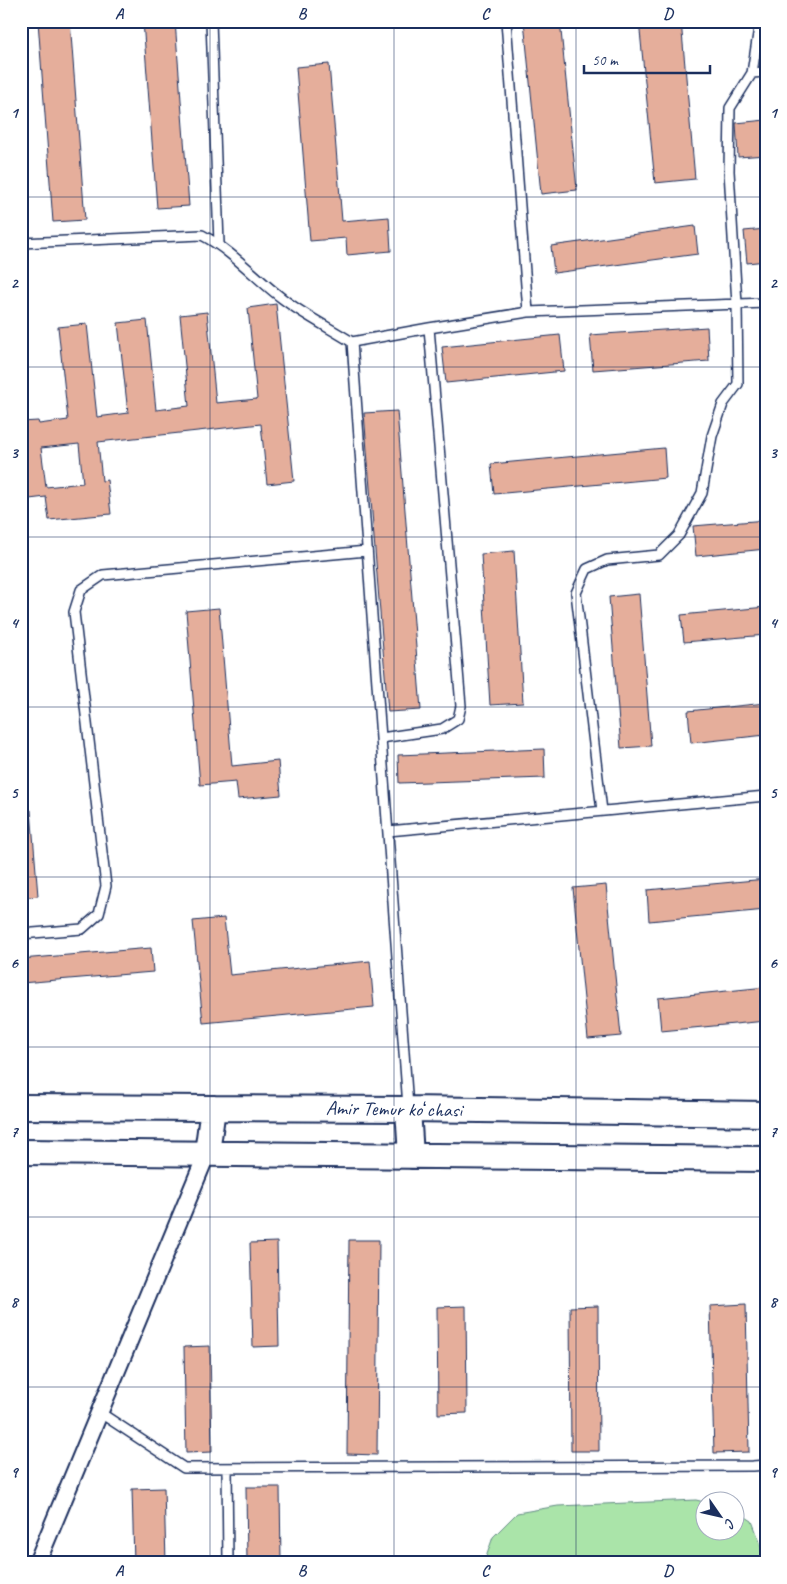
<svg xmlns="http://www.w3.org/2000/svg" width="787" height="1584" viewBox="0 0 787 1584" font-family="Caveat,sans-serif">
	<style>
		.green { fill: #aae4a9; stroke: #628a84 }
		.building { fill: #e5ae9b; stroke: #1b2f5e; fill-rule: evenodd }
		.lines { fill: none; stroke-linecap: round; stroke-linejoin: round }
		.lane-casing { stroke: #1b2f5e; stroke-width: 12 }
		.street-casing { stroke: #1b2f5e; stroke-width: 20 }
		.secondary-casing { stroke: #1b2f5e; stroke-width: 28 }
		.lane { stroke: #fff; stroke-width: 9 }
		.street { stroke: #fff; stroke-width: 16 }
		.secondary { stroke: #fff; stroke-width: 24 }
		.grid { fill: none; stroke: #1b2f5e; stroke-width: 1; stroke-opacity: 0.55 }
		.labels { text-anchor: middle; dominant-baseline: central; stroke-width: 5; stroke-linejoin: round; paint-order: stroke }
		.street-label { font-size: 20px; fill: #1b2f5e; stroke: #fff }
		.neatline { fill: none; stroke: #1b2f5e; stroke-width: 2 }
		.grid-label { font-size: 16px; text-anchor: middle; font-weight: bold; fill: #1b2f5e }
	</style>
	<rect width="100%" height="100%" fill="#fff"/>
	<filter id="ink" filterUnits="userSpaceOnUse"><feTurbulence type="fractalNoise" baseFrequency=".02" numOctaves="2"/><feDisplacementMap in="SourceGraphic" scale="10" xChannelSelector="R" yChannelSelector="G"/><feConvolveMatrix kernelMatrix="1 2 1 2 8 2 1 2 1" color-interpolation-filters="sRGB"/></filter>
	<g filter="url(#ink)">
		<path class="green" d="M696,1500L704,1502V1532H734L735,1510L752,1521L760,1542L763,1563H484L493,1537L517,1513L558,1506Z"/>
		<path class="building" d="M38,21H70L85,220L53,222Z
			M143,21H175L189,206L157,208Z
			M524,21H560L577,190L541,194Z
			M639,21H681L695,179L655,183Z
			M329,64L342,221L389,217L391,251L347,255L346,238L310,241L296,67Z
			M766,120V155L738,157L736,123Z
			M695,226L698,254L554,273L551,246Z
			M766,229V261L747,263L744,231Z
			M276,304L294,481L267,484L261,424L98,442L102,481L107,480L111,514L49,520L46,497L21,500V422L38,421L39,424L68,420L58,327L87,324L97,417L128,413L118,323L147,320L156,410L189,406L180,315L207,312L216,403L257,399L248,308ZM79,444L83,483L46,487L41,448Z
			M707,327L709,361L593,370L590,335Z
			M560,335L564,371L446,383L442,347Z
			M397,411L421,710L388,712L364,413Z
			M664,448L666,478L494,494L491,464Z
			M766,520V549L696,556L693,526Z
			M514,551L523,703L490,705L481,554Z
			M639,594L651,746L621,748L609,597Z
			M766,607V635L684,642L681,615Z
			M219,608L232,766L278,761L281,795L238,799L236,782L200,785L186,611Z
			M766,703V735L691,743L688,711Z
			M544,749L545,778L399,783L398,755Z
			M31,810L38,896L21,898V811Z
			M766,879V910L649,921L647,890Z
			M606,885L621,1036L588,1039L573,888Z
			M224,918L230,975L370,961L374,1007L203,1023L193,921Z
			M151,948L153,972L21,983V959Z
			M766,987V1021L661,1031L658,998Z
			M349,1240H379L377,1455L347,1454Z
			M277,1242L279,1346L253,1347L250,1243Z
			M746,1304L749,1452L714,1453L710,1306Z
			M466,1306L467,1413L438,1414L437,1307Z
			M598,1306L599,1451H571L570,1307Z
			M210,1346L212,1452L186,1453L184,1347Z
			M246,1487H280L281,1563H247Z
			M164,1488L166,1563H134L132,1489Z"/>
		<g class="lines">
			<defs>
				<path id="lane" d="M211,21L219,244
					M752,73L766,72
					M21,243L202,235C234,252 255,278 283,299C304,315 330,328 352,342L429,328L528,312L506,21
					M528,312L766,303
					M352,342L408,1107
					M381,738L442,729L458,719L461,706L429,328
					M602,811L576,593L587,569L607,560L659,555L679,535L702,493L712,436L723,404L738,384L737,304L729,171L730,108L752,73L760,21
					M388,831L766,796
					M21,934L82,929L99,914L106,886L74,612L81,590L103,575L367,551
					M99,1412L184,1468L753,1466L766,1465
					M227,1468L228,1563"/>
				<path id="street" d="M37,1563L207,1153"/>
				<path id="secondary" d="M21,1107L408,1109L766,1114
					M408,1109L411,1156
					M21,1152L766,1159
					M207,1153L213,1108"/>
			</defs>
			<use href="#lane" class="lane-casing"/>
			<use href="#street" class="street-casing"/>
			<use href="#secondary" class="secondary-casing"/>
			<use href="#lane" class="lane"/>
			<use href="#street" class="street"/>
			<use href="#secondary" class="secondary"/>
		</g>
	</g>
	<path class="grid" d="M210,21V1563M394,21V1563M576,21V1563M21,197H766M21,367H766M21,537H766M21,707H766M21,877H766M21,1047H766M21,1217H766M21,1387H766"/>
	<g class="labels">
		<g class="street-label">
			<text transform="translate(394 1109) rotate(1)">Amir Temur koʻchasi</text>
		</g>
	</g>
	<rect width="787" height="1584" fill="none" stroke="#fff" stroke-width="55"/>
	<g transform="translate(720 1516) rotate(124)"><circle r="24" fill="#ffffff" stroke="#a4acbf"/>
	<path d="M0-4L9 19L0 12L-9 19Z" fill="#1b2f5e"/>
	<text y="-8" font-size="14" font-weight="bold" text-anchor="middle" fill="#1b2f5e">С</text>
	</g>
	<path d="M584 65v8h126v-8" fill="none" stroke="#1b2f5e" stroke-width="2.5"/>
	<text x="592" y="65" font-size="15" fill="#1b2f5e" stroke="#ffffff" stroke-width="4" paint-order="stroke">50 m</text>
	<rect x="28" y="28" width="732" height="1528" class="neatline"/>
	<g class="grid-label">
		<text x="119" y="19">A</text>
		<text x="302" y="19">B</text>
		<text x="485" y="19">C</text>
		<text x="668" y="19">D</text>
		<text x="14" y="118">1</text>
		<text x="773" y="118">1</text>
		<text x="14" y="288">2</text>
		<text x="773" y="288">2</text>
		<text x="14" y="458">3</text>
		<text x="773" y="458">3</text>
		<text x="14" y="628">4</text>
		<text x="773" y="628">4</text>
		<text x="14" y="798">5</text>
		<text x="773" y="798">5</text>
		<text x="14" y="968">6</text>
		<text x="773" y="968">6</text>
		<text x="14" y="1137">7</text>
		<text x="773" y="1137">7</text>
		<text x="14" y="1307">8</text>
		<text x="773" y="1307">8</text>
		<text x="14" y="1477">9</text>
		<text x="773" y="1477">9</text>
		<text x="119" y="1576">A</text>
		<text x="302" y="1576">B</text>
		<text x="485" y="1576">C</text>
		<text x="668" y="1576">D</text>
	</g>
</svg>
